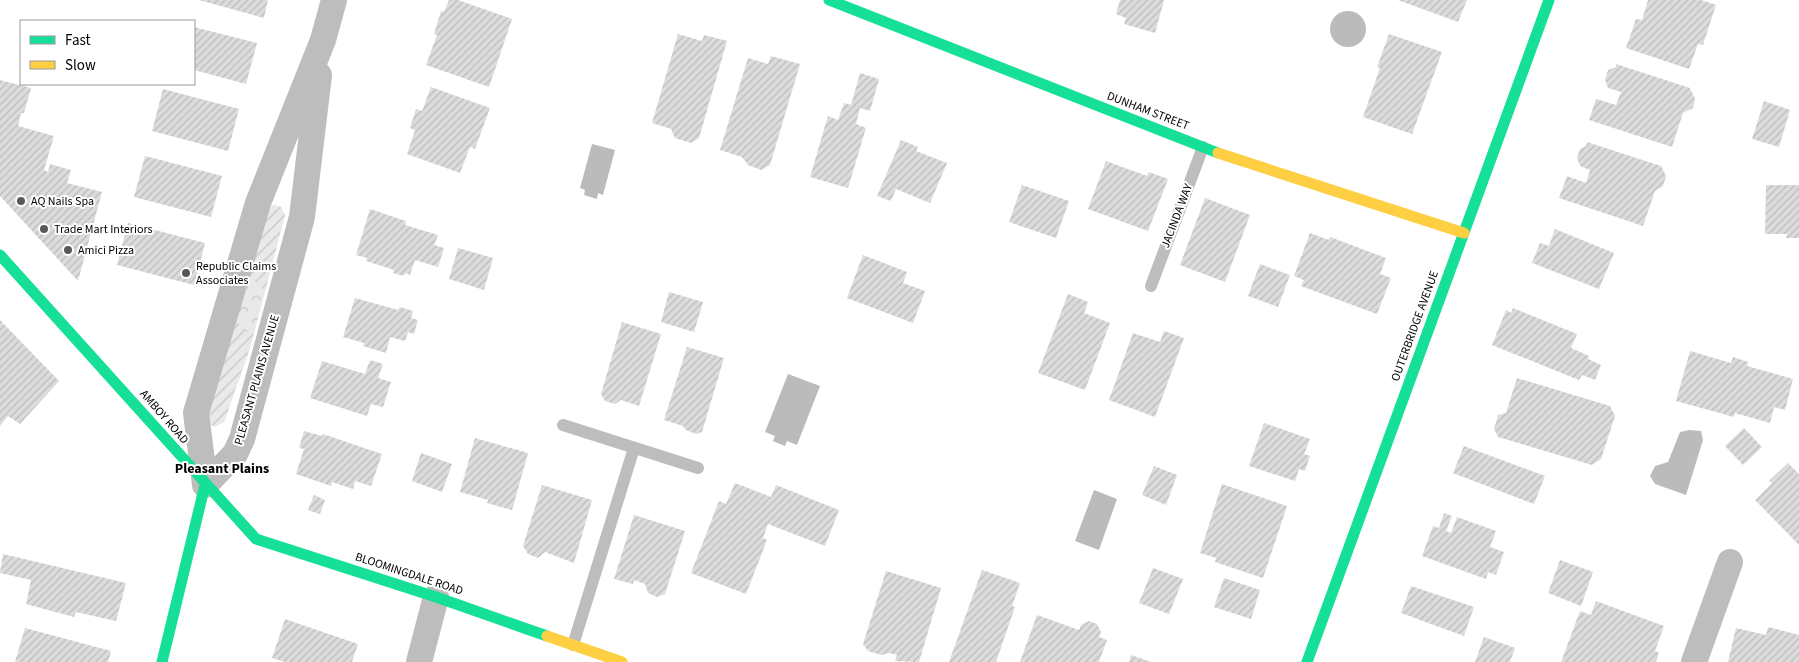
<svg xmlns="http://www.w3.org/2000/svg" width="1799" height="662" viewBox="0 0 1799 662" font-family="'Source Sans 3',sans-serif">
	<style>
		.park { fill: url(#park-crowns) }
		.garden { fill: url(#garden-furrows) }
		.water { fill: #bbb }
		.building { fill: url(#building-hatch) }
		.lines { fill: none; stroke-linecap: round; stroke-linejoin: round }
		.lane { stroke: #bdbdbd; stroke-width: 12 }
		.street { stroke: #bdbdbd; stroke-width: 26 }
		.fast { stroke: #16e098; stroke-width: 11 }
		.slow { stroke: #ffcf43; stroke-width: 11 }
		.poi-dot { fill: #595959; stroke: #fff; stroke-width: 2 }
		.labels { text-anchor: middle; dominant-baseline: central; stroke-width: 4; stroke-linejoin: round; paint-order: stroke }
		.street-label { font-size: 12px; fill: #000; stroke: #fff }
		.poi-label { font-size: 12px; fill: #000; stroke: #fff; text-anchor: start }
		.neighbourhood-label { font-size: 14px; font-weight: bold; fill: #000; stroke: #fff }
	</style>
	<defs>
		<pattern id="park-crowns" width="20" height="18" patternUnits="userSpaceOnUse" patternTransform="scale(1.25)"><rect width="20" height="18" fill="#e9e9e9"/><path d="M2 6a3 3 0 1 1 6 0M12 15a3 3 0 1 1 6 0" fill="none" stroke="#c6c6c6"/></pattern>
		<pattern id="garden-furrows" width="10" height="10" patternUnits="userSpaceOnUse" patternTransform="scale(1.25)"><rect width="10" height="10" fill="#e9e9e9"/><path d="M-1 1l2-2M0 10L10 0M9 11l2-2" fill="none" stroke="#c6c6c6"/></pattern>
		<pattern id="building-hatch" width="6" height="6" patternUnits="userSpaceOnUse" patternTransform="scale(1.25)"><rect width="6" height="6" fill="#dcdcdc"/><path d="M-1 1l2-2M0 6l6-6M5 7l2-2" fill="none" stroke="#bbb"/></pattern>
	</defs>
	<rect width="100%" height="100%" fill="#fff"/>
	<path class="park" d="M274,205L281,207L285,215L250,349L224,422L214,427L209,414L263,215Z"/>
	<path class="garden" d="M274,205L281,207L285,215L265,291H262V285L257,282H252L248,287L244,286L271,206Z
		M234,322L239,323L243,332H248L253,327H256L224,422L214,427L210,424L209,414Z"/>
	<path class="water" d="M1330 29a18 18 0 1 1 36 0a18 18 0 1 1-36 0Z
		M592,144L615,150L603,195L598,193L597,199L584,195L585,190L580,188Z
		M788,374L820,386L797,445L787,441L785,446L773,441L775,436L765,432Z
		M1689,430L1701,431L1703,440L1686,495L1655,484L1650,476L1655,466L1668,462L1680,432Z
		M1094,490L1117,499L1099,550L1075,541Z"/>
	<path class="building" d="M199,0H268L264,18Z
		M449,0H458L512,19L489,87L426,65L437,35L434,34L441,11L444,12Z
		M1120,0H1164L1155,33L1124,24L1126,18L1116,14Z
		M1398,0H1467L1458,22Z
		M1648,0H1701L1716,5L1703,45L1698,44L1689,69L1626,48L1636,19L1642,20Z
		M194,27L257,43L246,84L194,70Z
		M678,34L702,41L704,35L727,41L699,138L691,143L675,138L671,129L652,123Z
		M1389,34L1442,52L1412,134L1363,117L1380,68L1377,67Z
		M771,56L800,64L770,165L761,170L748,165L742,157L720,150L748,58L768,64Z
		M1616,64L1690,88L1695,99L1693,108L1683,113L1672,147L1589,120L1596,99L1616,105L1621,92L1608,88L1605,80L1608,70L1616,67Z
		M860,73L879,79L870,111L860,108L856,124L866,128L848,188L810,177L828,116L838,120L844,103L851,105Z
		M0,80L31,88L24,113H21L18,126L54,136L44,170L48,172L50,164L71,170L67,183L102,192L78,281L0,196Z
		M431,87L490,108L475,149L470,147L460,173L407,154L415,130L410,128L416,109L422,111Z
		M163,89L239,109L228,151L152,131Z
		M1764,101L1790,110L1779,147L1752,139Z
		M901,140L918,147L916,151L947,163L930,203L896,189L891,201L877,196Z
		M1587,142L1661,166L1666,176L1663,186L1655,191L1643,226L1559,198L1567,176L1586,183L1590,170L1580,166L1577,158L1580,149L1586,146Z
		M145,156L222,176L211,217L134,197Z
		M1106,161L1147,176L1149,172L1168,179L1148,231L1088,209Z
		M1022,185L1069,201L1056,238L1009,222Z
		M1766,185H1799V238H1786L1787,234H1765Z
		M1205,198L1250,215L1225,282L1180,265Z
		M370,209L406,221L405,225L438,235L434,245L444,248L438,267L415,260L410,275L405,273L404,276L393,273L394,270L366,261L367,258L356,255Z
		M128,223L205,243L194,285L117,265Z
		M1555,229L1614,253L1599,289L1532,263L1540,243L1549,246Z
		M1310,233L1329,240L1330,237L1386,258L1380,274L1391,278L1377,314L1301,286L1304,280L1294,276Z
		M458,248L493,258L484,290L449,279Z
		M863,255L907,272L903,283L925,291L913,323L847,298Z
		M1260,264L1290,275L1278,307L1248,296Z
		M669,292L703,302L694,332L661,322Z
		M1068,294L1088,302L1084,313L1110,323L1085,390L1038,373Z
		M355,298L398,310L400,307L413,311L411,318L418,320L414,334L408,332L405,341L390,337L386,353L363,346L364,343L343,337Z
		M1513,308L1577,334L1571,348L1589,356L1588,359L1601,365L1595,380L1582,375L1579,380L1492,345L1506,310L1511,313Z
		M0,320L59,381L20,424L8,416L0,426Z
		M622,322L661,334L639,406L621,400L615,404L605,401L601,394Z
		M1164,331L1184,338L1155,417L1109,400L1133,333L1160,342Z
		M687,347L724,358L702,432L696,434L686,430L683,426L664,420Z
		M1690,351L1731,363L1733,357L1748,362L1747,366L1793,379L1785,410L1774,407L1770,423L1735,413L1734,417L1676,401Z
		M370,360L383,364L378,378L391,382L383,407L371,404L367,416L310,398L322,361L365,374Z
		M1517,378L1610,406L1615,416L1601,459L1592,465L1498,437L1494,429L1498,415L1506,413Z
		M1264,423L1310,439L1304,454L1310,456L1305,471L1299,469L1295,481L1249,466Z
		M1744,428L1762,447L1743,465L1725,446Z
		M304,431L322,436L323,434L382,454L371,486L355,481L353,489L332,482L331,486L296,474L304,449L299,448Z
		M475,438L528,453L512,510L487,503L488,500L460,492Z
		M1464,446L1545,476L1534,504L1453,473Z
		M421,453L452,464L442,492L412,481Z
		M1788,463L1799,474V545L1755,500L1772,483L1769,481Z
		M1154,466L1177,475L1166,505L1142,495Z
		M735,483L771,497L776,485L839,510L825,546L768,524L763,538L767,540L746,594L691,573L719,501L726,504Z
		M1222,484L1287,506L1263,578L1215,562L1216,558L1200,553Z
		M542,485L592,500L574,563L545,552L538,558L528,554L523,546Z
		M314,495L325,500L320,514L308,510Z
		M1444,513L1452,516L1446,531L1451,533L1457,517L1496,531L1490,547L1504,552L1496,575L1488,572L1486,579L1422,556L1433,526L1439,528Z
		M634,515L685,531L665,594L657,597L648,593L645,584L634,580L633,584L614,579Z
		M3,554L126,583L116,621L76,612L74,617L26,604L31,580L0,573Z
		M1560,560L1593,572L1581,606L1548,593Z
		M1153,568L1183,579L1169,614L1139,603Z
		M982,570L1020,583L1012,606L1015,607L996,662H949Z
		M886,571L941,588L919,662L895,661L897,655L889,653L881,655L868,651L863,644Z
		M1224,578L1260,590L1251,619L1214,607Z
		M1411,586L1474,607L1464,636L1401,613Z
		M1596,601L1664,626L1655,651L1659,653L1656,662H1561L1580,611L1591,615Z
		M1037,615L1079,630L1081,625L1089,621L1097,624L1101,632L1099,637L1107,640L1099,662H1020Z
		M285,619L358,644L352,662H285L272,658Z
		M1768,627L1799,635V662H1728L1736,628L1766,635Z
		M25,628L111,651L108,662H15Z
		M1484,637L1515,648L1510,662H1475Z
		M1131,655L1151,662H1129Z"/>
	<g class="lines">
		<path class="lane" d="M1151,286L1203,147
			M563,425L698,468
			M573,645L634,448"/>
		<path class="street" d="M205,485L196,413L258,203L323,40L334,0
			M205,485L235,454L242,439L302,217L319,75
			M419,662L436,597
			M1694,662L1730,562"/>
		<path class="fast" d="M829,0L1218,153
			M0,255L256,539L436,597L547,636
			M162,662L205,485
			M1307,662L1549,0"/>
		<path class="slow" d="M1218,153L1464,233
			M547,636L622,662"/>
	</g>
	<g class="poi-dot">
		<circle cx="21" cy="201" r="5"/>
		<circle cx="44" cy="229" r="5"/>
		<circle cx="68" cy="250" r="5"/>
		<circle cx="186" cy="273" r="5"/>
	</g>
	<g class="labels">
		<g class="street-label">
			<text transform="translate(1148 111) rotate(21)">DUNHAM STREET</text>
			<text transform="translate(1177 216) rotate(-69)">JACINDA WAY</text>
			<text transform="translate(1415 326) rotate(-70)">OUTERBRIDGE AVENUE</text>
			<text transform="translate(257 380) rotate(-74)">PLEASANT PLAINS AVENUE</text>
			<text transform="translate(164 417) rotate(49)">AMBOY ROAD</text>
			<text transform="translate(409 574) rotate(18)">BLOOMINGDALE ROAD</text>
		</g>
		<g class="poi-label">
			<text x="31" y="201">AQ Nails Spa</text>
			<text x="54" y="229">Trade Mart Interiors</text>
			<text x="78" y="250">Amici Pizza</text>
			<text x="196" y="266">Republic Claims<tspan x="196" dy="14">Associates</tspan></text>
		</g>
		<g class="neighbourhood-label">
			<text x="222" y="469">Pleasant Plains</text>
		</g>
	</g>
	<rect x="20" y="20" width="175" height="65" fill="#ffffff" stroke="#999999"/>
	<rect x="30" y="36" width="25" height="8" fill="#16e098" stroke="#999999"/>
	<text x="65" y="45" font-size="15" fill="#000000">Fast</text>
	<rect x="30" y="61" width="25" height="8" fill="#ffcf43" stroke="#999999"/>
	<text x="65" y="70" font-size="15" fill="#000000">Slow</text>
</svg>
